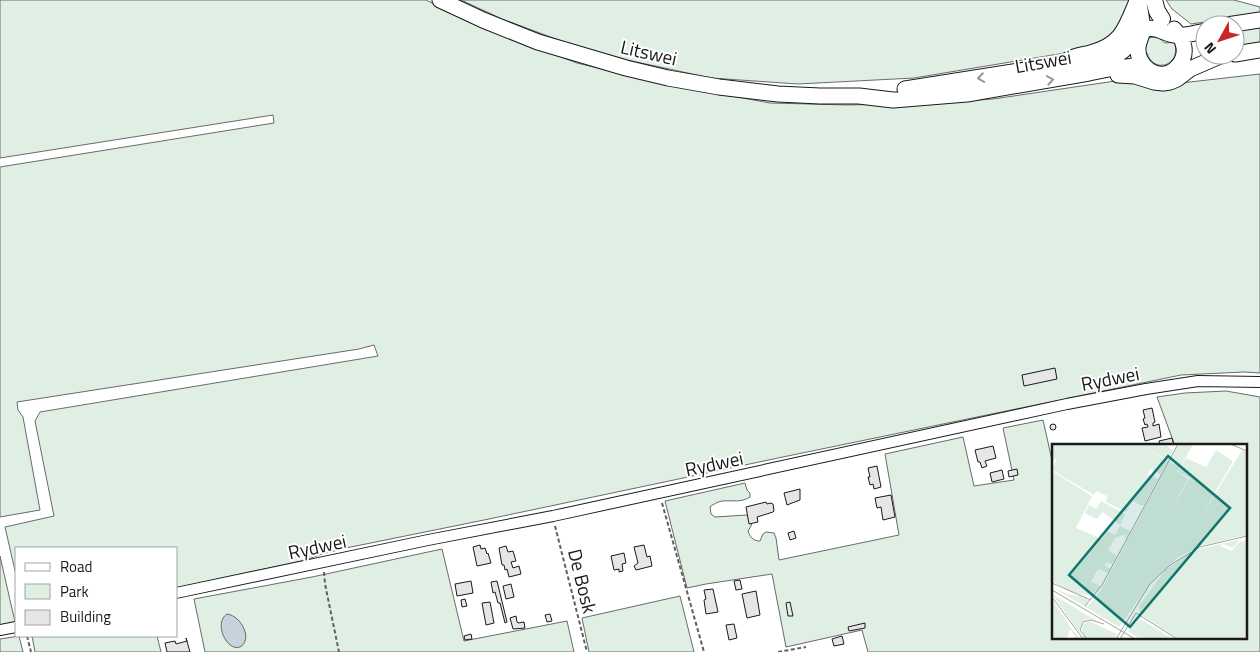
<svg xmlns="http://www.w3.org/2000/svg" width="1260" height="652" viewBox="0 0 1260 652" font-family="'Titillium Web',sans-serif">
	<style>
		.green { fill: #e0efe3; stroke: #6a6a6a }
		.water { fill: #c6d2dc; stroke: #6a6a6a }
		.building { fill: #e6e6e6; stroke: #1a1a1a }
		.lines { fill: none; stroke-linecap: round; stroke-linejoin: round }
		.minor-casing { stroke: #1a1a1a; stroke-width: 12 }
		.primary-casing { stroke: #1a1a1a; stroke-width: 17 }
		.trunk-casing { stroke: #1a1a1a; stroke-width: 18 }
		.path { stroke: #5f5f5f; stroke-width: 2; stroke-dasharray: 4 2.5; stroke-linecap: butt }
		.minor { stroke: #fff; stroke-width: 10 }
		.primary { stroke: #fff; stroke-width: 15 }
		.trunk { stroke: #fff; stroke-width: 16 }
		.oneway { stroke: #989898 }
		.labels { text-anchor: middle; dominant-baseline: central; stroke-width: 4; stroke-linejoin: round; paint-order: stroke }
		.street-label { font-size: 19px; fill: #1a1a1a; stroke: #fff }
		.inset-road { fill: none; stroke: #a3a3a3; stroke-width: 1 }
		.view { fill: #0f766e; fill-opacity: 0.15; stroke: #0f766e; stroke-width: 2.5 }
		.inset-edge { fill: none; stroke: #1a1a1a; stroke-width: 2.5 }
	</style>
	<rect width="100%" height="100%" fill="#fff"/>
	<path class="green" d="M0,0H426L482,27L577,63L635,77L678,86L770,103L848,105L935,103L993,99L1129,79L1138,85L1163,87L1181,83L1260,74V373L1244,372L1181,375L778,458L489,519L346,548L322,554L306,560L176,588V548H16V575L5,527L54,516L35,421L40,412L378,356L374,345L359,349L17,402L18,410L23,417L40,510L0,517V167L274,123L273,115L0,158Z
		M461,0H1129V3L1114,38L1083,50L914,78L798,84L711,78L627,60L564,42L502,19Z
		M1166,0H1234L1260,7V14L1191,24L1172,9Z
		M1260,25V43L1235,47V30Z
		M1154,37L1159,38L1165,43L1174,42C1183,65 1153,75 1147,53H1145L1144,48L1148,38Z
		M1226,391L1260,397V652H868L862,630L786,647L772,574L706,584L687,588L665,501L745,483L747,490L750,493V497C741,503 732,500 722,501C718,502 713,504 710,507L711,514L715,517L747,515L752,522L751,526L748,531C750,537 753,541 760,541L763,534L766,532L774,533L776,538L779,560L899,535L885,454L963,437L974,486L1014,480L1003,428L1043,420L1054,469V638H1246V446H1175L1157,397L1185,393Z
		M442,549L464,641L567,621L574,652H205L194,599L312,577Z
		M0,556L15,622L0,625Z
		M680,596L694,652H589L582,618Z
		M19,636L23,652H0V639Z
		M32,636H157L161,652H35Z"/>
	<path class="water" d="M227,614C242,616 253,640 240,647C227,652 213,623 227,614Z"/>
	<path class="building" d="M1055,368L1057,379L1024,386L1022,375Z
		M1152,408L1155,422L1153,423V426L1159,424L1161,437L1145,441L1142,428L1148,427L1147,424L1145,425L1143,419L1145,418L1143,410Z
		M1050 427a3 3 0 1 1 6 0a3 3 0 1 1-6 0Z
		M1172,438L1174,446H1160L1159,441Z
		M993,446L996,458L985,461L987,466L982,468L980,462H978L975,450Z
		M877,466L881,487L874,489L873,484L870,485L868,477H870L868,468Z
		M1017,469L1018,475L1009,477L1008,471Z
		M1002,470L1004,479L992,482L990,473Z
		M800,489V500L787,505L784,493Z
		M891,495L895,517L883,520L881,507L877,508L875,498Z
		M766,502L767,504L771,503L773,504L774,511L773,512L757,517L758,522L749,524L746,507Z
		M794,531L796,538L790,540L788,533Z
		M480,545L481,549L485,548L487,554L488,553L491,563L477,566L473,547Z
		M644,545L647,557L650,556L652,566L636,570L634,566L638,563L634,547Z
		M506,546L508,552L513,551L516,561L511,562L513,568L519,566L521,574L509,577L507,569L505,570L504,565H502L499,548Z
		M624,553L626,563L622,564L623,571L619,572V569L614,570L611,556Z
		M740,580L742,589L736,590L734,581Z
		M471,581L473,593L457,596L455,584Z
		M497,581L507,622L505,623L500,603H498L495,592L493,593L491,582Z
		M511,584L514,597L506,599L503,586Z
		M713,589L718,612L706,614L704,600L706,599L704,590Z
		M756,591L760,615L747,618L742,594Z
		M465,599L467,606L462,607L461,600Z
		M490,602L494,623L486,625L482,603Z
		M790,602L793,616H788L786,603Z
		M550,614L552,621L547,622L545,615Z
		M516,616L517,622L518,623L524,622L525,628L513,629L510,618Z
		M865,623V628L849,631L848,627Z
		M734,624L737,638L729,640L726,625Z
		M471,634L472,639L465,640L464,636Z
		M842,636L844,644L834,646L832,639Z
		M186,638L190,652H167L165,643L175,641L176,644L187,641Z"/>
	<g class="lines">
		<defs>
			<path id="minor" d="M176,593L428,540L553,516L1067,404L1146,389L1198,381L1260,382
				M0,630L16,627"/>
			<path id="primary" d="M440,0L483,20L538,42L626,68L668,78L719,87L778,94L820,96H859L893,100L967,94L1089,73L1109,69L1143,65
				M1227,25L1260,20
				M1142,33C1141,38 1138,43 1138,48C1137,62 1150,76 1165,74C1170,73 1175,70 1178,66C1189,54 1184,39 1174,29
				M1235,54L1260,50
				M1118,75L1135,76L1154,82L1163,83L1170,82L1177,79L1190,69L1220,56
				M905,89L1114,56C1129,51 1132,34 1147,29C1157,26 1164,34 1174,35C1183,37 1195,33 1205,31"/>
			<path id="trunk" d="M1138,0L1143,31
				M1154,0L1157,11L1162,19
				M1063,64C1066,62 1069,59 1073,58C1078,55 1086,55 1092,53C1123,44 1126,28 1138,0"/>
		</defs>
		<use href="#minor" class="minor-casing"/>
		<use href="#primary" class="primary-casing"/>
		<use href="#trunk" class="trunk-casing"/>
		<path class="path" d="M662,503L704,652
			M555,526L587,652
			M324,572L325,584L339,652
			M27,636L31,652
			M778,652L806,647"/>
		<use href="#minor" class="minor"/>
		<use href="#primary" class="primary"/>
		<use href="#trunk" class="trunk"/>
	</g>
	<defs><path id="oneway-chevron" d="M-2-3.5L2.5 0L-2 3.5" fill="none" stroke-width="1.6" stroke-linecap="round" stroke-linejoin="round" transform="scale(1.25)"/></defs>
	<g class="oneway">
		<use href="#oneway-chevron" transform="translate(981 78) rotate(171)"/>
		<use href="#oneway-chevron" transform="translate(1050 80) rotate(-10)"/>
	</g>
	<g class="labels">
		<g class="street-label">
			<text transform="translate(649 52) rotate(13)">Litswei</text>
			<text transform="translate(1043 61) rotate(-10)">Litswei</text>
			<text transform="translate(1110 378) rotate(-11)">Rydwei</text>
			<text transform="translate(714 463) rotate(-12)">Rydwei</text>
			<text transform="translate(317 546) rotate(-12)">Rydwei</text>
			<text transform="translate(583 581) rotate(76)">De Bosk</text>
		</g>
	</g>
	<g transform="translate(1052 444)">
		<rect width="195" height="195" fill="#fff"/>
		<path d="M0,0H113L121,7L116,16L96,6L116,17L108,30L98,25L96,30L106,35L91,62L81,57L74,68L54,58L55,52L44,47L42,51L0,26L5,14L0,17ZM127,0H141L129,22L118,16ZM164,6L181,17L145,80L190,6L195,8V91L152,101L126,113L101,136L67,183L0,143L18,151L32,152L36,156L35,163L49,146L117,18L128,23L125,28L136,35L115,72L138,34L126,28L134,14L154,23ZM0,27L40,52L24,84L50,95L55,87L63,91L68,82L78,87L73,96V90L63,94L56,106L65,112L60,120L55,118L52,121L58,125L56,129L46,125L39,138L49,142L39,152L21,149L0,137ZM49,57L73,70L68,81L51,68L45,75L33,69L37,61L44,65ZM195,94L187,96L181,104L171,100L167,101L180,107L187,98L195,96V195H126L88,170L87,162L114,125L146,105ZM0,150L45,177L36,175L30,178L27,186L31,193L30,181L37,177L65,190L62,195H32ZM0,156L22,188L29,195H22L23,192L18,185L15,195H0ZM88,175L121,195H88L76,187Z" fill="#e0efe3"/>
		<path class="inset-road" d="M178,0L195,7M0,139L39,156M0,146L83,195M0,153L31,195M33,162L50,141L126,0M84,169L125,195M35,195L28,186L31,178L39,176L52,180M64,195L98,140L118,121L148,103L195,92M68,195L84,169"/>
		<path class="view" d="M116,12L178,64L78,183L17,131Z"/>
		<rect width="195" height="195" class="inset-edge"/>
	</g>
	<rect x="15" y="547" width="162" height="90" fill="#ffffff" stroke="#a3a3a3"/>
	<rect x="25" y="563" width="25" height="8" fill="#ffffff" stroke="#a3a3a3"/>
	<text x="60" y="572" font-size="15" fill="#1a1a1a">Road</text>
	<rect x="25" y="584" width="25" height="15" fill="#e0efe3" stroke="#a3a3a3"/>
	<text x="60" y="597" font-size="15" fill="#1a1a1a">Park</text>
	<rect x="25" y="610" width="25" height="15" fill="#e6e6e6" stroke="#a3a3a3"/>
	<text x="60" y="622" font-size="15" fill="#1a1a1a">Building</text>
	<g transform="translate(1220 40) rotate(230)"><circle r="24" fill="#ffffff" stroke="#a3a3a3"/>
	<path d="M0-4L9 19L0 12L-9 19Z" fill="#c62828"/>
	<text y="-8" font-size="14" font-weight="bold" text-anchor="middle" fill="#1a1a1a">N</text>
	</g>
</svg>
